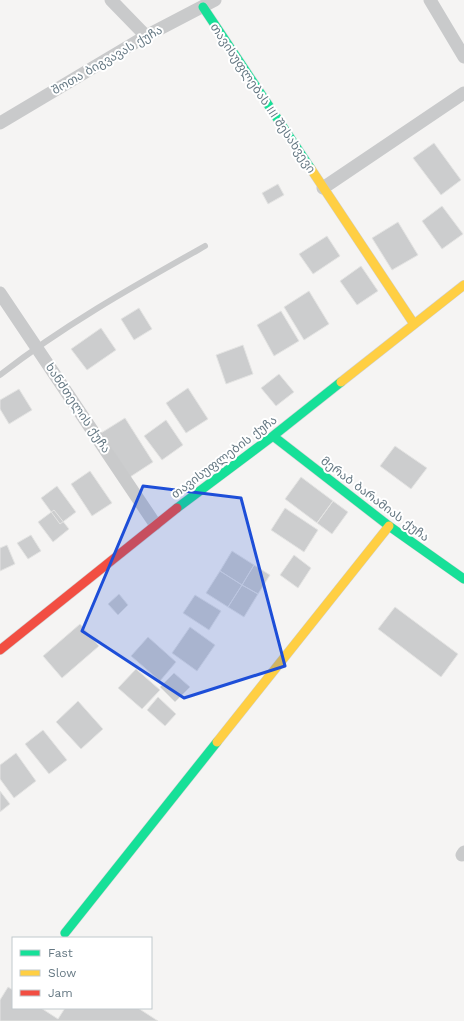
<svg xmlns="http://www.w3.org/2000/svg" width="464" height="1021" viewBox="0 0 464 1021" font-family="'Work Sans','Noto Sans Georgian',sans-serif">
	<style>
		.building { fill: #cccdce; stroke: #e4e4e3 }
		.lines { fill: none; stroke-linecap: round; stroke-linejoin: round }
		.fast-casing { stroke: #d0d1d2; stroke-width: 10 }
		.slow-casing { stroke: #d0d1d2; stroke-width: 10 }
		.jam-casing { stroke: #d0d1d2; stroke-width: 10 }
		.lane { stroke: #c9cacb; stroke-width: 6 }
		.street { stroke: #c9cacb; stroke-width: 13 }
		.fast { stroke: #16e098; stroke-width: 9 }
		.slow { stroke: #ffcf43; stroke-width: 9 }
		.jam { stroke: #f24e42; stroke-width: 9 }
		.marked { fill: #1d4ed8; fill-opacity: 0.2; stroke: #1d4ed8; stroke-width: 3; stroke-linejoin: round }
		.labels { text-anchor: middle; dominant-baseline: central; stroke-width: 4; stroke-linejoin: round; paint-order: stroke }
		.street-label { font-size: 12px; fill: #657883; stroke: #fff }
	</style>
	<rect width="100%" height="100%" fill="#f5f4f3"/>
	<path class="building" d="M434,143L461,180L441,195L413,158Z
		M278,184L284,195L268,204L262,193Z
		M442,206L463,234L442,249L422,221Z
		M398,222L418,255L392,270L372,238Z
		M327,236L340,256L313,274L299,254Z
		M361,266L378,291L357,305L340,281Z
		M309,291L329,324L304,340L284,307Z
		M139,308L152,329L134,340L121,319Z
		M281,311L299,341L274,356L257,325Z
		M101,328L116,350L87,370L71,349Z
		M243,345L253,374L226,384L216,355Z
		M279,374L294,392L276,406L261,388Z
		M188,388L208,419L186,433L166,403Z
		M19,389L32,410L9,424L0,409V400Z
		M125,418L153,462L130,477L101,433Z
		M166,420L183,445L162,460L144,436Z
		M395,446L427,468L411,489L380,466Z
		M90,471L112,503L92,516L71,484Z
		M301,477L333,501L317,523L285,499Z
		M57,486L76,512L60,524L41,498Z
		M333,501L348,512L332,534L317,523Z
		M285,508L318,530L304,552L271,530Z
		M54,510L69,529L53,542L38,522Z
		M31,535L41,551L28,559L17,543Z
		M7,545L15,564L0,571V548Z
		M232,551L254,565L242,585L220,571Z
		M294,555L311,568L298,588L280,575Z
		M254,565L270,575L258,594L242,585Z
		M220,571L242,585L228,607L206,593Z
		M242,585L258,594L244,617L228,607Z
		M119,594L128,605L118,615L108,604Z
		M195,595L221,611L209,630L183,613Z
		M395,607L458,654L441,677L378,629Z
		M80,624L99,646L62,678L43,656Z
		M190,627L215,645L197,671L172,653Z
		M148,637L176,662L160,681L131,656Z
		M136,669L160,690L142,709L118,688Z
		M174,673L190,687L175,702L160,687Z
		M158,697L176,714L165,726L147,710Z
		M78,701L103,729L81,749L56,722Z
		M43,730L67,760L49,774L25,744Z
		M16,753L36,781L14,798L0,779V765Z
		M0,791L10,804L0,812Z
		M8,987L13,990V1008H41L58,1019L65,1008H138L158,1021H0V1000Z"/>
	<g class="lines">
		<defs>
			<path id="fast" d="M203,7L311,169
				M273,436L389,526L464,579
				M177,508L273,436L341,382
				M65,933L217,742"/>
			<path id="slow" d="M311,169L414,324
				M341,382L464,285
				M217,742L389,526"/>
			<path id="jam" d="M0,650L177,508"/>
		</defs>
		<use href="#fast" class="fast-casing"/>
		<use href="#slow" class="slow-casing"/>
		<use href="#jam" class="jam-casing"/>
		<path class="lane" d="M0,375C64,325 134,286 205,246"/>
		<path class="street" d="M111,0L146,36
			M430,0L464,57
			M0,123L146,36L215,0
			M323,188L464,93
			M0,293L155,524
			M462,855L464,852"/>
		<use href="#fast" class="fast"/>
		<use href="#slow" class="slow"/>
		<use href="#jam" class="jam"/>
	</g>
	<path class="marked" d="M143,486L241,498L285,666L184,698L82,631Z"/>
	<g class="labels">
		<g class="street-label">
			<text transform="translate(107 60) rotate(-30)">შოთა ბიგვავას ქუჩა</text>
			<text transform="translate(263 98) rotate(56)">თავისუფლებას III შესახვევი</text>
			<text transform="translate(78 408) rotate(56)">ხანძთელის ქუჩა</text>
			<text transform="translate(224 457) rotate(-37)">თავისუფლების ქუჩა</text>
			<text transform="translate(375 499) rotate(37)">მერაბ ბარამიას ქუჩა</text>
		</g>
	</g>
	<rect x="12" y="937" width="140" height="72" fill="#ffffff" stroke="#c1c9cd"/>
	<rect x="20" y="950" width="20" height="6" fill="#16e098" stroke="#c1c9cd"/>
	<text x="48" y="957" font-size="12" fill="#657883">Fast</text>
	<rect x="20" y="970" width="20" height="6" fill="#ffcf43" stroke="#c1c9cd"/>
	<text x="48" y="977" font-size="12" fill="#657883">Slow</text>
	<rect x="20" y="990" width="20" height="6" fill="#f24e42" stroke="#c1c9cd"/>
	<text x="48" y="997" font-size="12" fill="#657883">Jam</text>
</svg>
